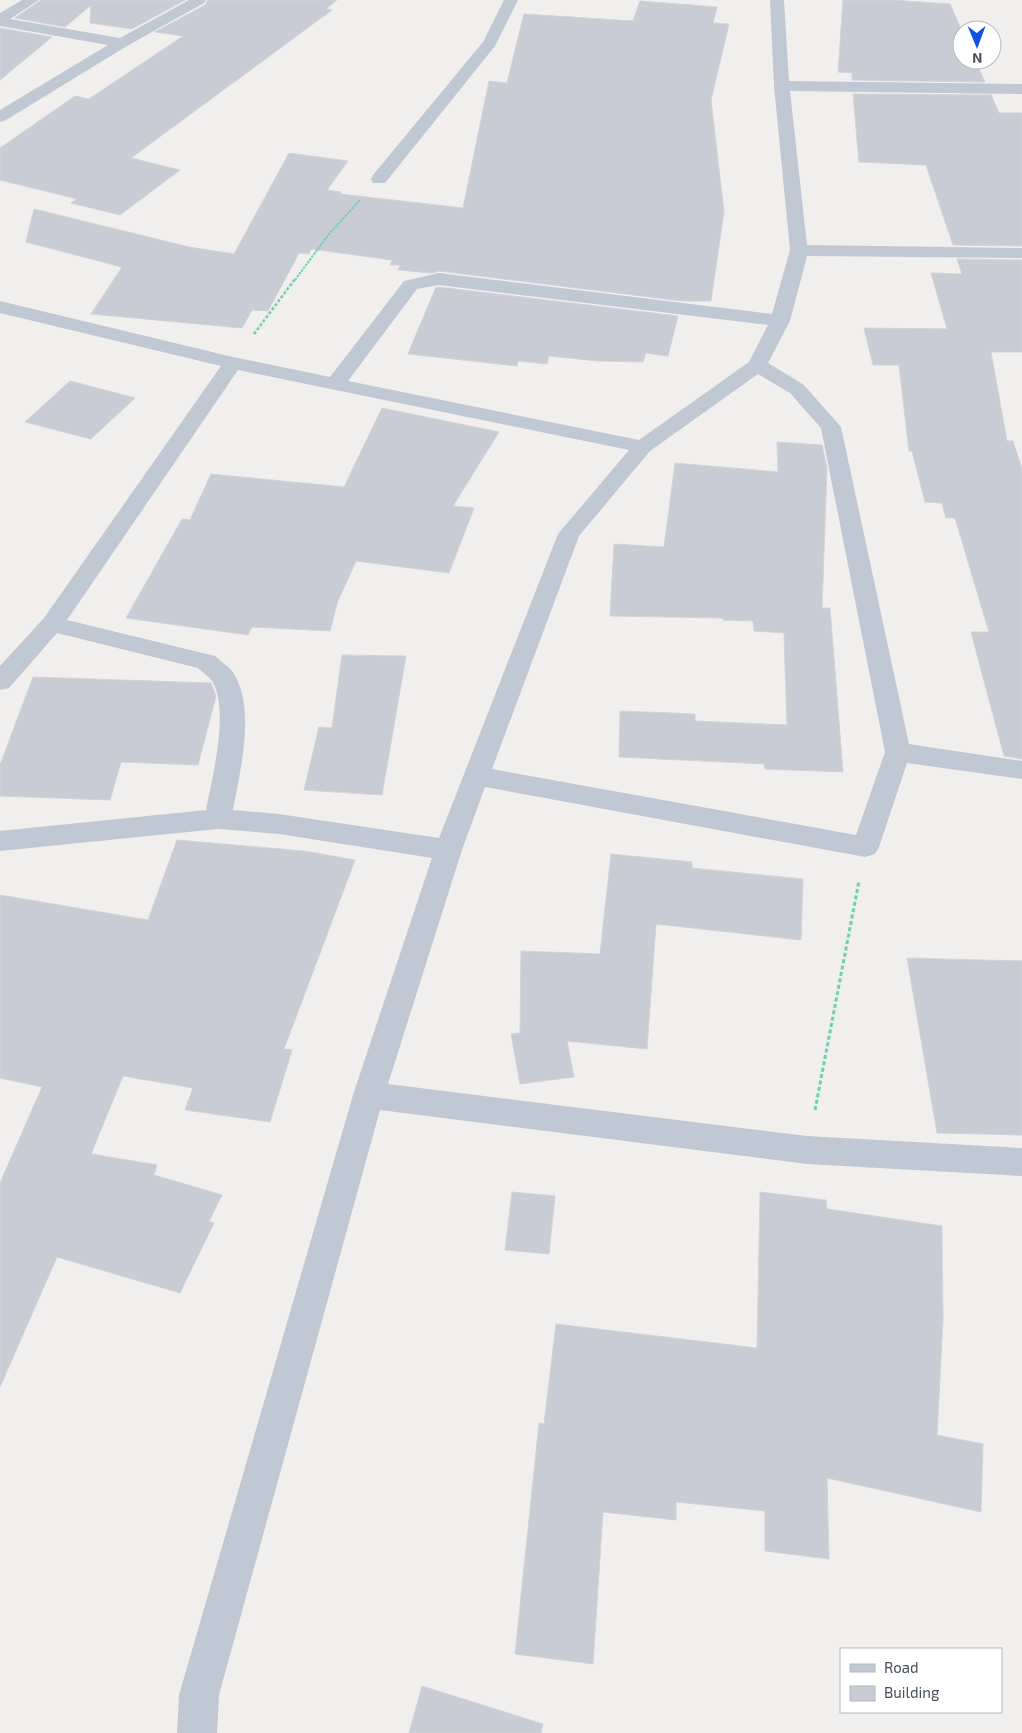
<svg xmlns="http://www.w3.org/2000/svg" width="1022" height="1733" viewBox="0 0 1022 1733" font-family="'Exo 2',sans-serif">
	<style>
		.building { fill: #c9ccd4; stroke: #d1d3da }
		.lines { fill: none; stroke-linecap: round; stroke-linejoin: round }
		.path-far2 { stroke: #70d0ae; stroke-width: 2; stroke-dasharray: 2.5 1; stroke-linecap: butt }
		.path-far1 { stroke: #70d0ae; stroke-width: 2.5; stroke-dasharray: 3 2; stroke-linecap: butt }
		.path { stroke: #70d0ae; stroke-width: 3; stroke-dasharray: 4 2.5; stroke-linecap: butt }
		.street { fill: #c0c8d4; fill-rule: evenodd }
	</style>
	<rect width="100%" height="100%" fill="#f1eeee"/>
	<path class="building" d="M41,0H185L132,29L90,23L91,5L65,27L15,18Z
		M208,0H337L326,9L332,10L131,158L180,170L120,215L71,203L77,199L0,180V148L75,96L89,99L183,36L155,32L205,5Z
		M843,0H892L950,4L962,31V60H975L985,82L852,80V73L838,72Z
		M640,1L717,7L713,23L729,24L711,100L724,212L711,301H681L439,271L432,273L398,270L400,265H390L392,260L311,249L309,254L299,253L268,311L252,310L242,328L91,314L122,267L26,242L34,209L189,247L234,254L289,153L348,161L327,190L341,192L340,194L463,208L489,81L507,83L524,14L633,21Z
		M0,28L52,37L0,80Z
		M853,94L991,95L999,113H1022V246L953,245L926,165L859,162Z
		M957,259L1022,260V352H991L1007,441H1013L1022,469V759L1004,756L971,632H989L955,518H946L942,503L925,502L912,451H909L899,365H873L864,328L947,329L931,273L962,274Z
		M436,287H439L678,316L668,356L646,353L643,362L598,361L549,356L547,364L518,361L517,366L408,354Z
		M70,381L135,398L91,439L25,422Z
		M382,408L499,432L453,506L474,508L449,573L356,561L337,603L330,631L252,627L248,635L126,618L182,519L190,520L211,474L344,487Z
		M777,442L822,445L827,468L822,608H830L843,772L765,769L764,764L619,757L620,711L695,714V721L787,725L784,633L754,631L753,621L723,620V618L610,616L614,544L664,547L675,463L778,472Z
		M342,655L406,656L382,795L304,790L319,727L332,728Z
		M33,677L211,683L216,696L198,765L121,762L110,800L0,796V765Z
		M177,840L304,851L355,860L284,1049L292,1050L270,1122L185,1110L193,1088L123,1076L91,1154L157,1165L154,1175L222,1195L209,1221L214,1223L180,1293L57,1257L0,1387V1183L42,1087L0,1078V895L148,920Z
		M611,854L692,862V868L803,879L801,940L656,924L647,1049L567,1041L574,1077L520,1084L511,1034L520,1033L521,951L600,954Z
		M907,958L1022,961V1135L937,1133Z
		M512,1192L555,1196L549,1254L505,1250Z
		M760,1192L826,1200L827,1209L942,1226L943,1319L937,1435L983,1444L981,1512L827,1478L829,1559L765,1551V1511L676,1502V1520L603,1512L593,1664L515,1654L539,1423L544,1424L556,1324L757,1348Z
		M422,1686L543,1724L541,1733H409Z"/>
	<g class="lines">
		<path class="path-far2" d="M295,280L329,234L360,200"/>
		<path class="path-far1" d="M254,334L295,279"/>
		<path class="path" d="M815,1110L859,881"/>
		<path class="street" d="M22,0H39L10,19L120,38L189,0H206L204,3L127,46L6,120L0,122V110L108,45L0,26V13Z
			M504,0H518L495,46L385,183H373L371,179L373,175L483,42Z
			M770,0H784L789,81L1022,84V94L790,91L807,245L1022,248V258L807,256L790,321L768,363L804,385L841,427L909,744L1022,761V779L907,763L879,847L875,854L865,857L485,787L462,850L388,1084L807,1136L1022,1148V1176L807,1164L380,1110L219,1695L217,1733H177L179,1695L353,1095L432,858L279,834L218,829L0,851V831L206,810C212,779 230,709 212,681C209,676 202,672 198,668L57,633L9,688L0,690V666L44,618L221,366L0,313V301L233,357L330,377L404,281L439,273L772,314L790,250L774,86ZM439,285L768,325L749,362L639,440L348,381L417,289ZM238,370L629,450L558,534L439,838L279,814L233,810C240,771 257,706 232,671C227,665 220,661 215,656L67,620ZM758,374L790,393L821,428L885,752L856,835L492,769L579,536L650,451Z"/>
	</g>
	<rect x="840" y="1648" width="162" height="65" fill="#ffffff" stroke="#b5b8be"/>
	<rect x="850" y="1664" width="25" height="8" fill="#c0c8d4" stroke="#b5b8be"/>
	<text x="884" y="1673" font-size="15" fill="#454e5c">Road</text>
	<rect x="850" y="1686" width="25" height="15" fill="#c9ccd4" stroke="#b5b8be"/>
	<text x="884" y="1698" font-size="15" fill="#454e5c">Building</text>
	<g transform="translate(977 45) rotate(179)"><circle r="24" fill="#ffffff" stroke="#b5b8be"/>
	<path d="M0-4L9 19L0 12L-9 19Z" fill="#1251e6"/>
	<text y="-8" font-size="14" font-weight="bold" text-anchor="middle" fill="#454e5c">N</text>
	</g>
</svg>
